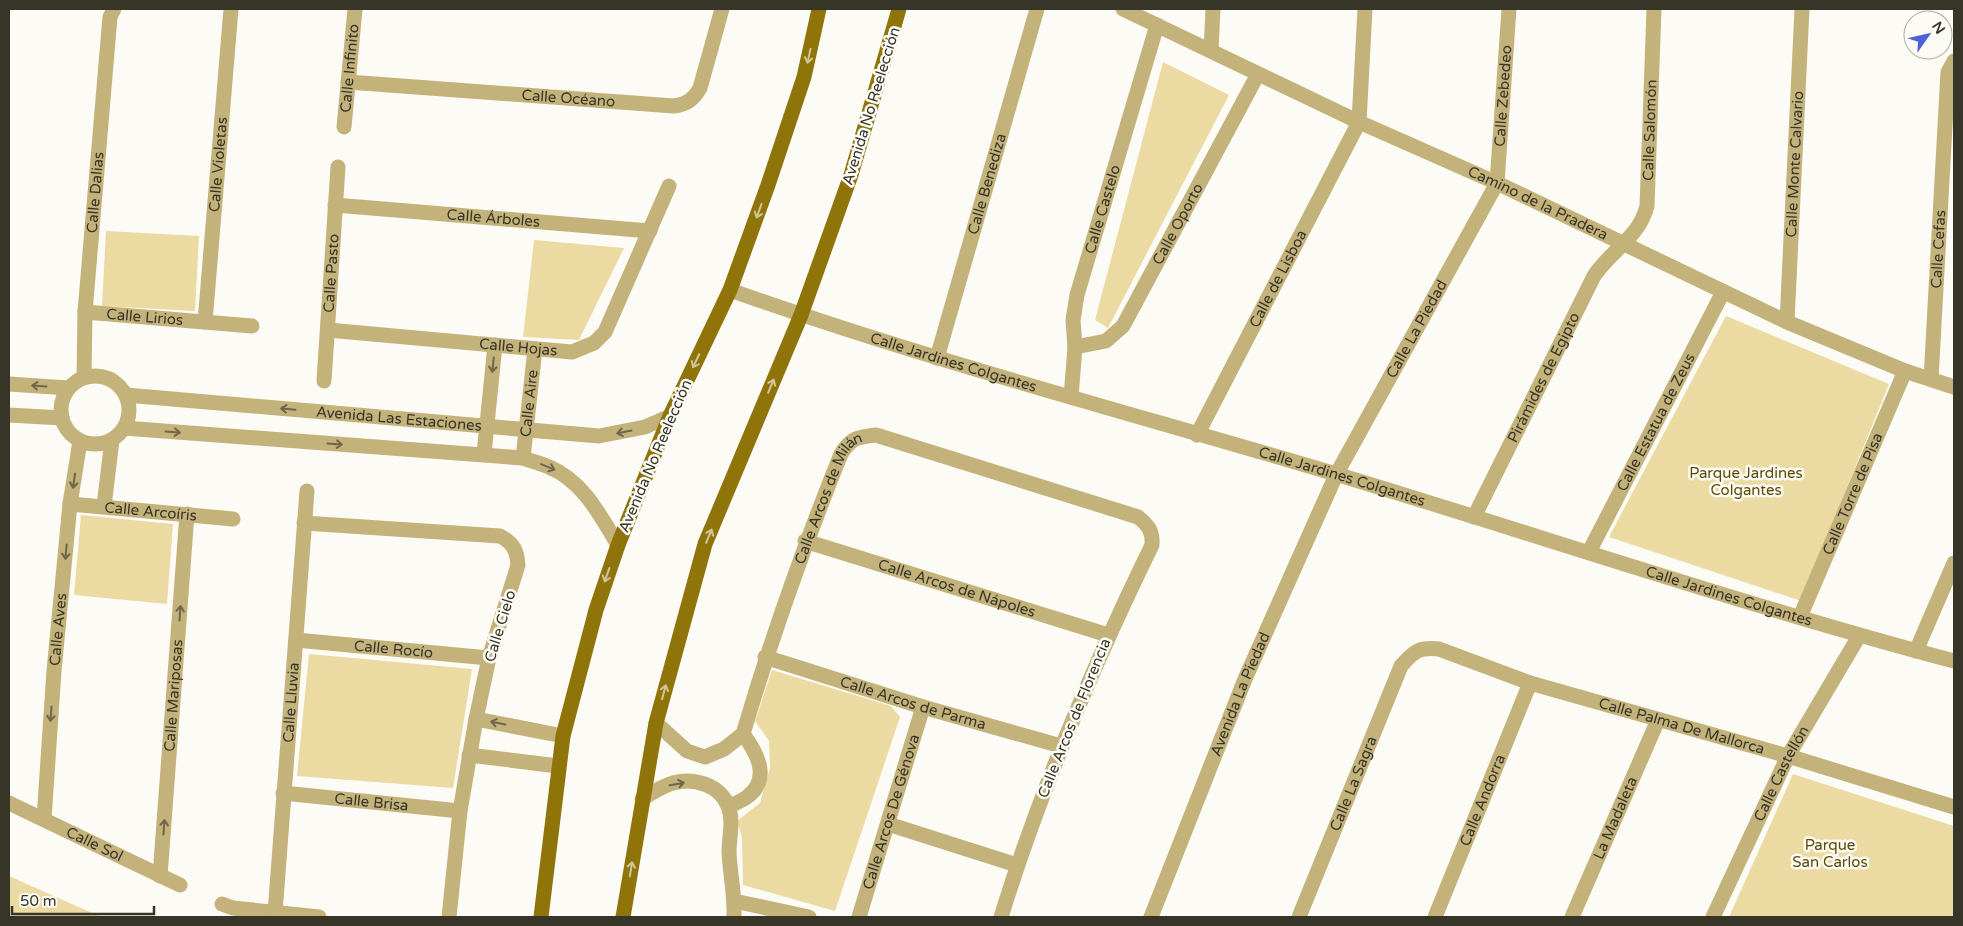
<svg xmlns="http://www.w3.org/2000/svg" width="1963" height="926" viewBox="0 0 1963 926" font-family="'Varela Round',sans-serif">
	<style>
		.green { fill: #ecdaa3 }
		.lines { fill: none; stroke-linecap: round; stroke-linejoin: round }
		.minor { stroke: #c4b27b; stroke-width: 15 }
		.major { stroke: #8f740a; stroke-width: 15 }
		.oneway { stroke: #d1c597 }
		.oneway2 { stroke: #6f6649 }
		.labels { text-anchor: middle; dominant-baseline: central; stroke-width: 5; stroke-linejoin: round; paint-order: stroke }
		.street-label { font-size: 15px; fill: #373428; stroke: #fdfbf5 }
		.park-label { font-size: 15px; fill: #5c4a05; stroke: #fdfbf5 }
	</style>
	<rect width="100%" height="100%" fill="#fdfbf5"/>
	<path class="green" d="M1163,62L1229,95L1108,328L1095,320Z
		M106,231L199,236L195,311L102,306Z
		M534,240L624,248L579,340L523,337Z
		M1726,316L1889,384L1801,601L1609,537Z
		M81,515L173,524L167,604L74,595Z
		M309,654L472,669L453,788L297,776Z
		M772,670L891,706L900,717L835,911L743,885L742,838L737,821L760,803L770,768L769,741L755,721Z
		M1793,774L1954,826V917H1729Z
		M9,876L101,917H9Z"/>
	<g class="lines">
		<g class="minor">
			<path id="s1" d="M1123,9L1359,122L1497,183L1787,322L1905,371L1954,387"/>
			<path d="M1211,51L1213,9"/>
			<path id="s2" d="M348,82L674,106C687,104 693,100 700,88L722,9"/>
			<path id="s3" d="M344,127L355,9"/>
			<path id="s4" d="M335,205L650,231"/>
			<path id="s5" d="M730,290C930,361 1135,414 1339,475C1544,537 1747,606 1954,661"/>
			<path id="s6" d="M85,312L252,326"/>
			<path id="s7" d="M205,322L231,9"/>
			<path id="s8" d="M1787,322L1802,9"/>
			<path id="s9" d="M328,330L572,352L594,343L605,332L669,186"/>
			<path id="s10" d="M1075,347L1106,341L1123,326L1258,74"/>
			<path id="s11" d="M937,358L1037,9"/>
			<circle cx="95" cy="410" r="34"/>
			<path id="s12" d="M84,377L85,312L110,17L114,9"/>
			<path id="s13" d="M1931,379L1948,72L1954,61"/>
			<path id="s14" d="M324,381L338,167"/>
			<path d="M9,384L68,388"/>
			<path id="s15" d="M126,395L599,436L645,427L670,416"/>
			<path id="s16" d="M1071,397L1075,347L1073,320L1077,295L1157,25"/>
			<path d="M9,415L62,418"/>
			<path d="M124,428L523,458C531,461 540,463 549,467C583,481 600,515 618,545"/>
			<path id="s17" d="M1197,435L1359,122L1365,9"/>
			<path d="M484,454L495,345"/>
			<path id="s18" d="M523,458L535,349"/>
			<path id="s19" d="M70,504L233,519"/>
			<path d="M104,506L112,440"/>
			<path id="s20" d="M1474,517L1594,276C1611,250 1639,238 1647,206L1654,9"/>
			<path d="M304,523L500,536C513,543 517,550 518,565L489,658L476,719L460,811L449,917"/>
			<path id="s21" d="M805,541L1108,635"/>
			<path id="s22" d="M1589,552L1723,292"/>
			<path id="s23" d="M1800,617L1905,371"/>
			<path id="s24" d="M296,640L489,658"/>
			<path d="M1916,651L1954,563"/>
			<path id="s25" d="M765,657L923,707L1061,746"/>
			<path d="M476,719L563,736"/>
			<path d="M656,723L687,751L705,757L724,749L743,734"/>
			<path id="s26" d="M743,734C771,639 804,546 841,454C851,438 857,437 876,435L1138,517C1148,525 1153,531 1152,545C1093,666 1041,788 1001,917"/>
			<path d="M469,755L558,766"/>
			<path id="s27" d="M283,793L460,811"/>
			<path d="M642,799C652,793 662,786 673,783C694,777 720,785 728,806C734,820 729,837 729,852C730,874 735,895 734,917"/>
			<path id="s28" d="M9,803L180,885"/>
			<path d="M729,806C734,804 742,801 747,797C771,779 758,754 743,734"/>
			<path id="s29" d="M44,819L54,671L70,504L80,441"/>
			<path d="M888,824L1017,865"/>
			<path id="s30" d="M160,876L187,514"/>
			<path d="M734,901L809,917"/>
			<path d="M222,904L233,908L319,917"/>
			<path id="s31" d="M275,913L307,491"/>
			<path id="s32" d="M859,917L923,707"/>
			<path id="s33" d="M1151,917L1245,679L1336,475L1497,183L1509,9"/>
			<path id="s34" d="M1299,917L1401,666C1414,651 1419,647 1439,649L1530,683L1788,756L1954,807"/>
			<path id="s35" d="M1435,917L1530,683"/>
			<path id="s36" d="M1572,917L1658,720"/>
			<path id="s37" d="M1713,917L1788,756L1859,636"/>
		</g>
		<path class="major" d="M541,917L563,736L596,610L618,545L670,416L730,290L768,185L804,77L819,9
			M623,917L656,723L705,544L801,315L851,175L899,9"/>
	</g>
	<defs><path id="oneway-shaft" d="M-6 0H5M1.5-3L5.5 0L1.5 3" fill="none" stroke-width="1.6" stroke-linecap="round" stroke-linejoin="round" transform="scale(1.25)"/></defs>
	<g class="oneway">
		<use href="#oneway-shaft" transform="translate(809 56) rotate(102)"/>
		<use href="#oneway-shaft" transform="translate(759 211) rotate(110)"/>
		<use href="#oneway-shaft" transform="translate(696 361) rotate(115)"/>
		<use href="#oneway-shaft" transform="translate(771 386) rotate(-67)"/>
		<use href="#oneway-shaft" transform="translate(709 536) rotate(-67)"/>
		<use href="#oneway-shaft" transform="translate(607 575) rotate(109)"/>
		<use href="#oneway-shaft" transform="translate(664 692) rotate(-75)"/>
		<use href="#oneway-shaft" transform="translate(631 869) rotate(-81)"/>
	</g>
	<g class="oneway2">
		<use href="#oneway-shaft" transform="translate(493 365) rotate(96)"/>
		<use href="#oneway-shaft" transform="translate(39 386) rotate(-176)"/>
		<use href="#oneway-shaft" transform="translate(288 409) rotate(-175)"/>
		<use href="#oneway-shaft" transform="translate(173 432) rotate(4)"/>
		<use href="#oneway-shaft" transform="translate(624 432) rotate(169)"/>
		<use href="#oneway-shaft" transform="translate(335 444) rotate(4)"/>
		<use href="#oneway-shaft" transform="translate(548 467) rotate(23)"/>
		<use href="#oneway-shaft" transform="translate(74 481) rotate(98)"/>
		<use href="#oneway-shaft" transform="translate(66 552) rotate(95)"/>
		<use href="#oneway-shaft" transform="translate(180 613) rotate(-86)"/>
		<use href="#oneway-shaft" transform="translate(51 714) rotate(94)"/>
		<use href="#oneway-shaft" transform="translate(498 723) rotate(-169)"/>
		<use href="#oneway-shaft" transform="translate(677 784) rotate(-10)"/>
		<use href="#oneway-shaft" transform="translate(164 827) rotate(-86)"/>
	</g>
	<g class="labels">
		<g class="street-label">
			<text stroke="none"><textPath href="#s3" startOffset="59">Calle Infinito</textPath></text>
			<text stroke="none"><textPath href="#s33" startOffset="900">Calle Zebedeo</textPath></text>
			<text stroke="none"><textPath href="#s2" startOffset="221">Calle Océano</textPath></text>
			<text transform="translate(871 106) rotate(-73)">Avenida No Reelección</text>
			<text stroke="none"><textPath href="#s20" startOffset="434">Calle Salomón</textPath></text>
			<text stroke="none"><textPath href="#s7" startOffset="158">Calle Violetas</textPath></text>
			<text stroke="none"><textPath href="#s8" startOffset="158">Calle Monte Calvario</textPath></text>
			<text stroke="none"><textPath href="#s11" startOffset="181">Calle Benediza</textPath></text>
			<text stroke="none"><textPath href="#s12" startOffset="185">Calle Dalias</textPath></text>
			<text stroke="none"><textPath href="#s1" startOffset="458">Camino de la Pradera</textPath></text>
			<text stroke="none"><textPath href="#s16" startOffset="192">Calle Castelo</textPath></text>
			<text stroke="none"><textPath href="#s4" startOffset="159">Calle Árboles</textPath></text>
			<text stroke="none"><textPath href="#s10" startOffset="170">Calle Oporto</textPath></text>
			<text stroke="none"><textPath href="#s13" startOffset="130">Calle Cefas</textPath></text>
			<text stroke="none"><textPath href="#s14" startOffset="108">Calle Pasto</textPath></text>
			<text stroke="none"><textPath href="#s17" startOffset="176">Calle de Lisboa</textPath></text>
			<text stroke="none"><textPath href="#s6" startOffset="60">Calle Lirios</textPath></text>
			<text stroke="none"><textPath href="#s33" startOffset="646">Calle La Piedad</textPath></text>
			<text stroke="none"><textPath href="#s9" startOffset="191">Calle Hojas</textPath></text>
			<text stroke="none"><textPath href="#s5" startOffset="235">Calle Jardines Colgantes</textPath></text>
			<text stroke="none"><textPath href="#s20" startOffset="156">Pirámides de Egipto</textPath></text>
			<text stroke="none"><textPath href="#s18" startOffset="55">Calle Aire</textPath></text>
			<text stroke="none"><textPath href="#s15" startOffset="274">Avenida Las Estaciones</textPath></text>
			<text stroke="none"><textPath href="#s22" startOffset="146">Calle Estatua de Zeus</textPath></text>
			<text transform="translate(655 456) rotate(-67)">Avenida No Reelección</text>
			<text stroke="none"><textPath href="#s5" startOffset="640">Calle Jardines Colgantes</textPath></text>
			<text stroke="none"><textPath href="#s23" startOffset="134">Calle Torre de Pisa</textPath></text>
			<text stroke="none"><textPath href="#s26" startOffset="252">Calle Arcos de Milán</textPath></text>
			<text stroke="none"><textPath href="#s19" startOffset="81">Calle Arcoíris</textPath></text>
			<text stroke="none"><textPath href="#s21" startOffset="159">Calle Arcos de Nápoles</textPath></text>
			<text stroke="none"><textPath href="#s5" startOffset="1045">Calle Jardines Colgantes</textPath></text>
			<text transform="translate(500 626) rotate(-73)">Calle Cielo</text>
			<text stroke="none"><textPath href="#s29" startOffset="190">Calle Aves</textPath></text>
			<text stroke="none"><textPath href="#s24" startOffset="98">Calle Rocío</textPath></text>
			<text stroke="none"><textPath href="#s30" startOffset="181">Calle Mariposas</textPath></text>
			<text stroke="none"><textPath href="#s33" startOffset="240">Avenida La Piedad</textPath></text>
			<text stroke="none"><textPath href="#s31" startOffset="211">Calle Lluvia</textPath></text>
			<text stroke="none"><textPath href="#s25" startOffset="155">Calle Arcos de Parma</textPath></text>
			<text transform="translate(1074 718) rotate(-68)">Calle Arcos de Florencia</text>
			<text stroke="none"><textPath href="#s34" startOffset="570">Calle Palma De Mallorca</textPath></text>
			<text stroke="none"><textPath href="#s37" startOffset="159">Calle Castellón</textPath></text>
			<text stroke="none"><textPath href="#s34" startOffset="144">Calle La Sagra</textPath></text>
			<text stroke="none"><textPath href="#s35" startOffset="126">Calle Andorra</textPath></text>
			<text stroke="none"><textPath href="#s27" startOffset="89">Calle Brisa</textPath></text>
			<text stroke="none"><textPath href="#s32" startOffset="110">Calle Arcos De Génova</textPath></text>
			<text stroke="none"><textPath href="#s36" startOffset="108">La Madaleta</textPath></text>
			<text stroke="none"><textPath href="#s28" startOffset="95">Calle Sol</textPath></text>
		</g>
		<g class="park-label">
			<text x="1746" y="473">Parque Jardines<tspan x="1746" dy="17">Colgantes</tspan></text>
			<text x="1830" y="845">Parque<tspan x="1830" dy="17">San Carlos</tspan></text>
		</g>
	</g>
	<rect width="1963" height="926" fill="none" stroke="#373428" stroke-width="20"/>
	<g transform="translate(1928 35) rotate(56)"><circle r="24" fill="#fdfbf5" stroke="#aeaba3"/>
	<path d="M0-4L9 19L0 12L-9 19Z" fill="#4e61d7"/>
	<text y="-8" font-size="14" font-weight="bold" text-anchor="middle" fill="#373428">N</text>
	</g>
	<path d="M12 906v8h142v-8" fill="none" stroke="#373428" stroke-width="2.5"/>
	<text x="20" y="906" font-size="15" fill="#373428" stroke="#fdfbf5" stroke-width="4" paint-order="stroke">50 m</text>
</svg>
